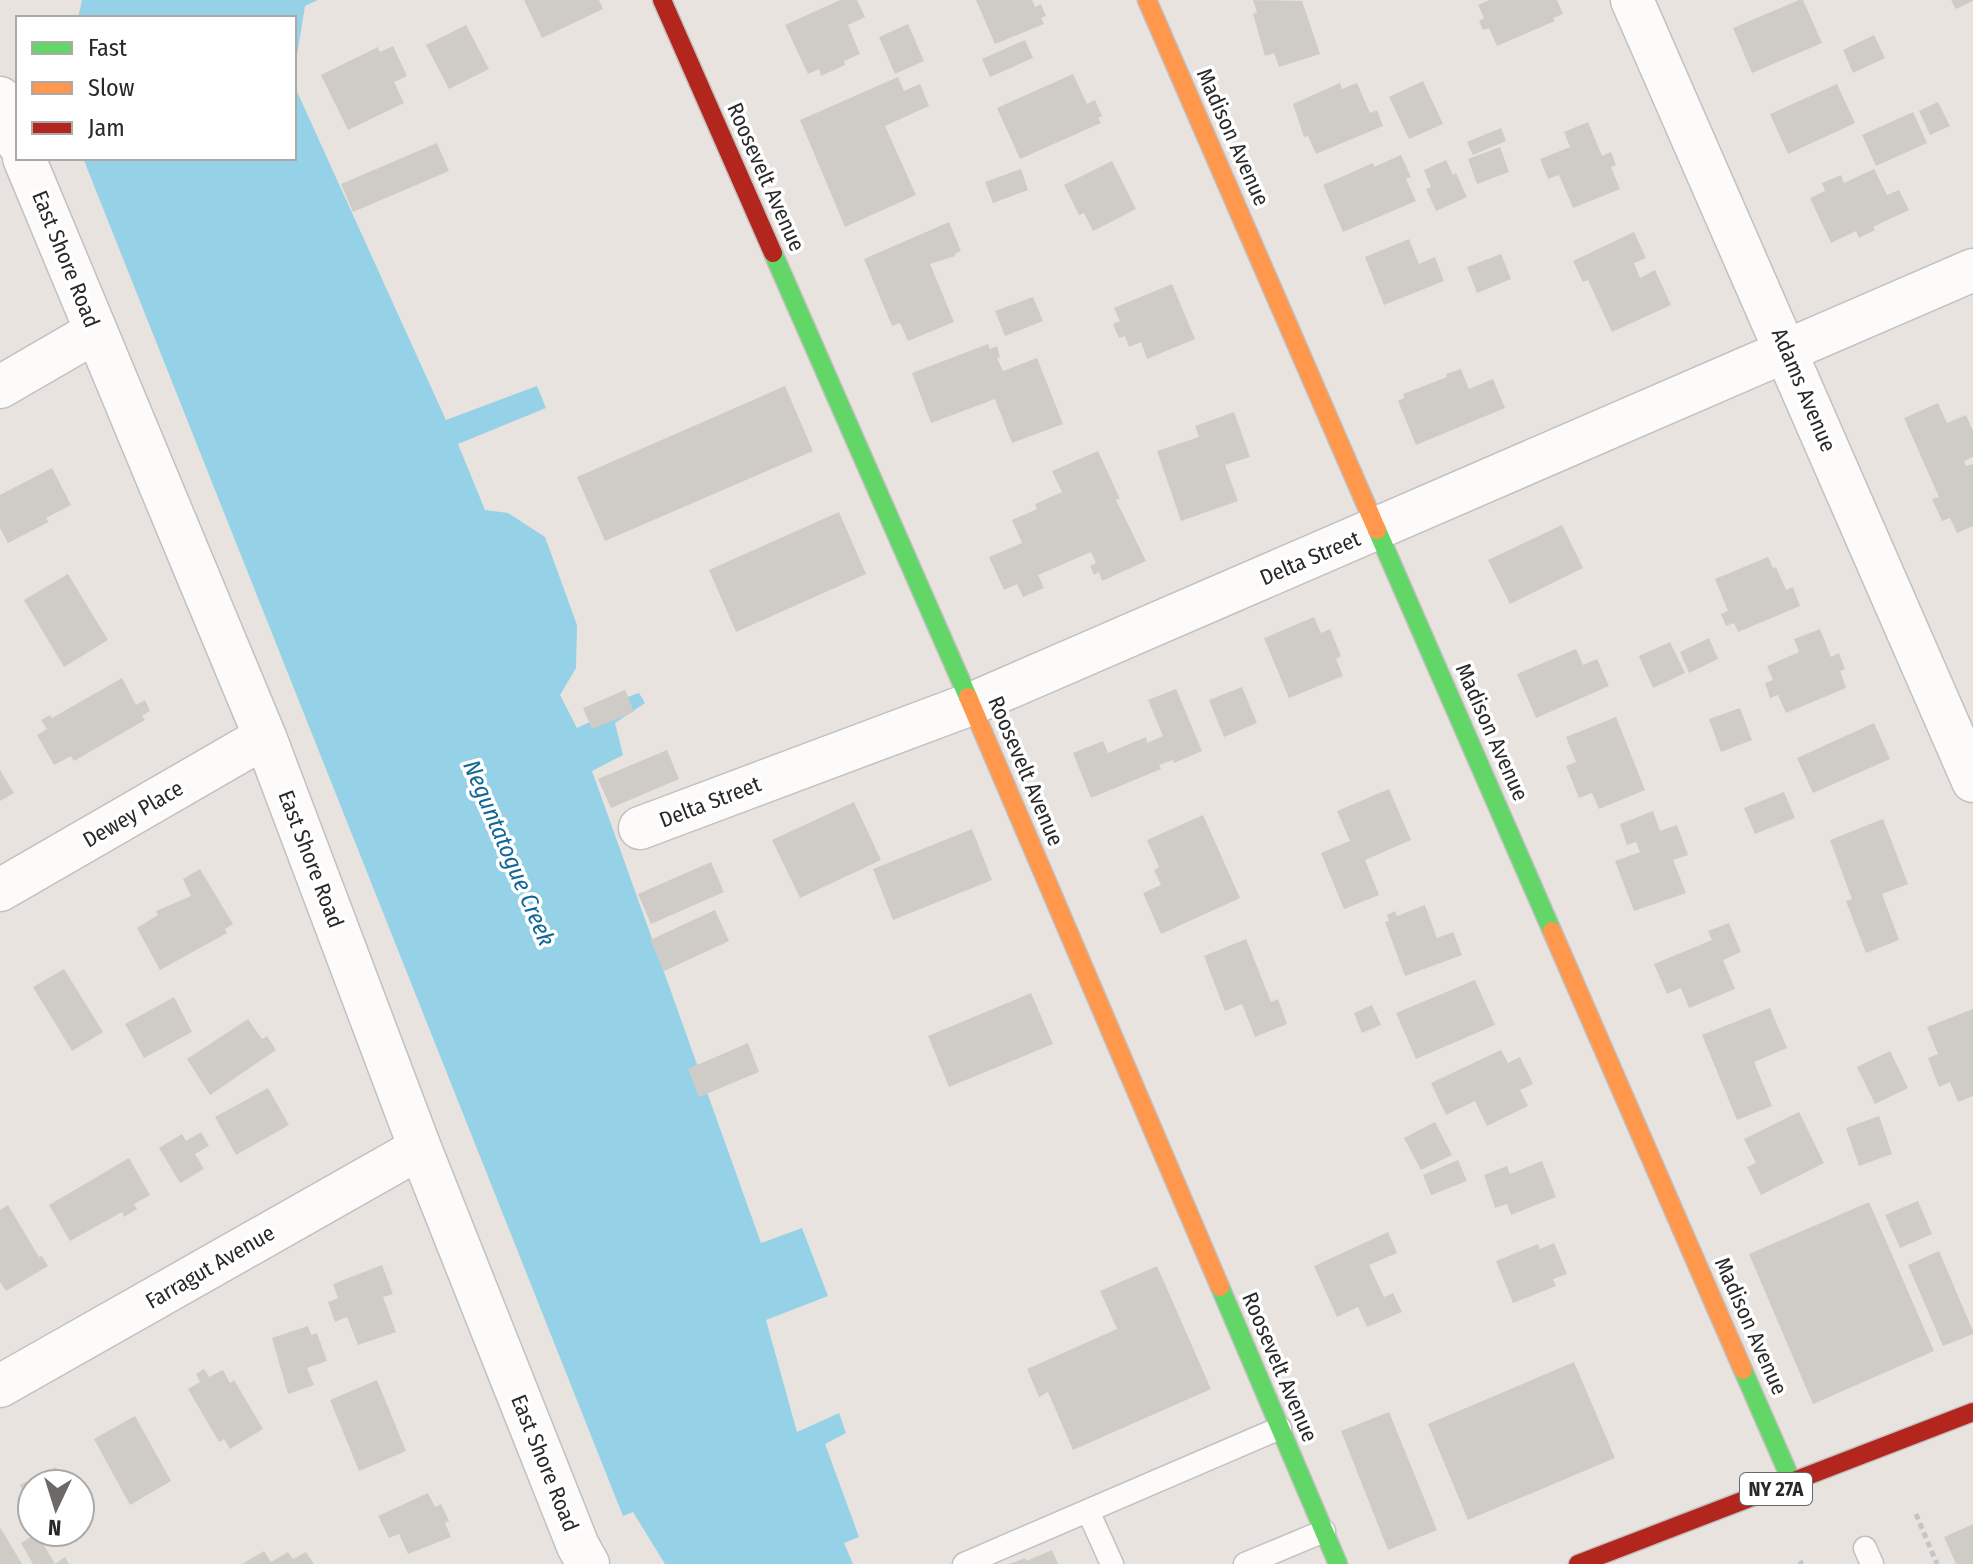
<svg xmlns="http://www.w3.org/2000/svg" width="1973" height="1564" viewBox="0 0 1973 1564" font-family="'Fira Sans Condensed',sans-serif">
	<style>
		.water { fill: #95d2e7 }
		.building { fill: #cfccc8 }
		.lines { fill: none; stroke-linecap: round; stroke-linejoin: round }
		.lane-casing { stroke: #c2c0c0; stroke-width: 25 }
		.street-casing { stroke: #c2c0c0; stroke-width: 45 }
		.fast-casing { stroke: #c2c0c0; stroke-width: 21 }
		.slow-casing { stroke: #c2c0c0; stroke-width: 21 }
		.jam-casing { stroke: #c2c0c0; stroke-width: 21 }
		.path { stroke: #c6c5c5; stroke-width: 5; stroke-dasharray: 6 4; stroke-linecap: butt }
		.lane { stroke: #fcfbfa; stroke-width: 22 }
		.street { stroke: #fcfbfa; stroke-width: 42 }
		.fast { stroke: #63d668; stroke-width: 18 }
		.slow { stroke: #ff974d; stroke-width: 18 }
		.jam { stroke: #b3261e; stroke-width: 18 }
		.labels { text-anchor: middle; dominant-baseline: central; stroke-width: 7; stroke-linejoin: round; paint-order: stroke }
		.shield { fill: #fff; stroke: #696969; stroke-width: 2 }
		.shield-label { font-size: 20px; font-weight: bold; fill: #292929 }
		.street-label { font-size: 22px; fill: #292929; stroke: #fff }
		.water-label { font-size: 24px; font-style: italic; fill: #116796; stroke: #fff }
	</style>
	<rect width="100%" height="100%" fill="#e8e3de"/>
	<path class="water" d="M82,0H318L305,6L294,73V18H78Z
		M294,85L446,420L537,386L546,408L458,444L485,510L508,513L545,537L577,625L576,668L560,695L577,728L605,715L602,706L639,693L645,703L615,723L623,755L592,771L761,1243L802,1228L828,1296L766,1320L797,1432L839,1413L846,1433L825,1444L859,1537L844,1543L853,1564H665L633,1512L623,1516L83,158H294Z"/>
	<path class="building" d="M524,0H599L603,9L542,38Z
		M840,0H857L865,17L848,25L860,54L844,61L845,65L821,76L819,69L808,74L785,25Z
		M976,0H1032L1035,7L1041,4L1046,16L1041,18L1044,24L995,44Z
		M1253,0L1302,1L1320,54L1279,67L1274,53L1265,56L1253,14L1257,12Z
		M1489,0H1557L1563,14L1553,18L1555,21L1497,46L1489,28L1483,30L1479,21L1484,18L1478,5Z
		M1799,0H1803L1822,43L1752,73L1733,28Z
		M1951,0H1973V1L1956,9Z
		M908,24L924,61L895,74L879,37Z
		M466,25L489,69L449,89L426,45Z
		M1874,35L1885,58L1853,73L1843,50Z
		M1025,40L1033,58L990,77L982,59Z
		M393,46L407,76L394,82L404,103L348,130L321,75L378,47L380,52Z
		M1073,74L1087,104L1095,100L1102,116L1098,118L1101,123L1020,159L997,108Z
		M898,77L904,91L920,84L929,106L885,126L916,195L845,227L800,120Z
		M1423,81L1443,124L1409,139L1389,97Z
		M1340,83L1342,89L1357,83L1370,113L1377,110L1383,126L1316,154L1308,136L1304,137L1293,104Z
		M1837,84L1855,123L1788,154L1770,114Z
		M1938,102L1950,126L1930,135L1919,111Z
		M1913,112L1927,143L1876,166L1862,135Z
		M1588,122L1602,156L1611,152L1616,165L1611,167L1620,189L1573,208L1559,175L1548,179L1540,159L1570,147L1564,132Z
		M1501,128L1506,141L1473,155L1467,142Z
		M437,143L449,171L353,212L341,184Z
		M1500,147L1509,172L1477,184L1468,159Z
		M1401,155L1411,177L1406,179L1416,201L1343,232L1323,185L1373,163L1374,167Z
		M1446,160L1453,175L1456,173L1467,197L1436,211L1426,189L1431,187L1424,170Z
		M1112,161L1136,209L1093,231L1084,213L1079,215L1064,185Z
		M1021,169L1028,190L993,203L985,182Z
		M1874,169L1887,195L1899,190L1909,210L1873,227L1875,230L1859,238L1856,231L1831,243L1810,198L1825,191L1822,183L1841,175L1844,183Z
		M949,222L961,251L955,254V256L930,264L954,322L908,341L900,323L892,326L864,259Z
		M1634,232L1646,258L1634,263L1640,278L1655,270L1671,305L1612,332L1588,280L1583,282L1573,261Z
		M1409,239L1419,264L1435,257L1444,281L1384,305L1365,257Z
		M1501,254L1511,279L1477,293L1467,267Z
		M1172,284L1195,339L1147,359L1141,342L1129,347L1125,336L1119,338L1113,324L1120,321L1114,308Z
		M1033,297L1043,321L1005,336L995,311Z
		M988,344L990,349L997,346L1000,357L997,358L1003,371L1037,358L1063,424L1012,443L995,399L931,423L912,373Z
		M1461,369L1469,389L1493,379L1505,408L1416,445L1398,401L1404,398L1403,394L1447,377L1446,374Z
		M785,386L813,451L605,541L577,477Z
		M1938,403L1947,423L1966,415L1973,431V457L1964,461L1966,466L1973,464V526L1957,533L1950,518L1942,521L1932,499L1939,497L1904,418Z
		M1234,412L1250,457L1225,465L1238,501L1181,521L1157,451L1199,437L1195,426Z
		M1098,451L1120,499L1116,500L1146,561L1102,581L1099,572L1094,575L1090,566L1096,563L1091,552L1038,575L1044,588L1023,597L1017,584L1004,590L989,557L1022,543L1012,520L1037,509L1035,504L1062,492L1052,471Z
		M52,468L71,505L46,518L49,522L8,543L0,528V495Z
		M839,512L866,574L736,632L709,570Z
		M1562,525L1583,568L1510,604L1488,560Z
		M1768,557L1773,568L1776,567L1786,590L1793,587L1800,606L1738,632L1734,623L1726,626L1721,614L1728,611L1715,579Z
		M68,574L108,640L64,667L24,600Z
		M1314,617L1321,633L1330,629L1341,656L1336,659L1343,676L1289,698L1264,638Z
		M1820,629L1831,657L1839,653L1845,669L1840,671L1846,688L1786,713L1778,695L1770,698L1765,683L1773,680L1767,666L1799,652L1794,639Z
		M1709,638L1718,659L1689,673L1680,652Z
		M1670,642L1685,673L1653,688L1639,656Z
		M1576,649L1583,665L1597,659L1609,686L1536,718L1517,674Z
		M122,678L136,705L145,700L150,711L142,716L145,720L74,761L71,756L54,765L37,735L47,729L41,720L50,715L52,718Z
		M1242,687L1257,723L1224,737L1209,700Z
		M1176,689L1202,751L1174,763L1173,760L1159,765L1161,769L1091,798L1073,753L1103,741L1108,753L1146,737L1147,743L1163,736L1148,700Z
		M625,690L634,712L592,729L583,708Z
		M1740,708L1752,740L1721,752L1709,719Z
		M1616,717L1645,790L1599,809L1592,793L1579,798L1566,766L1576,762L1566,737Z
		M1874,723L1890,759L1813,793L1797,758Z
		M667,750L679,779L611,808L598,779Z
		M0,770L14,793L0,801Z
		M1389,789L1411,840L1365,860L1379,895L1344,909L1321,853L1350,841L1337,811Z
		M1784,792L1795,818L1755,834L1744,808Z
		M854,802L881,860L800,898L772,840Z
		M1653,811L1660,831L1677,825L1688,855L1673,860L1686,893L1634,911L1615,861L1640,852L1636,842L1627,845L1620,824Z
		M1203,815L1240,898L1161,934L1143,893L1161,885L1154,870L1159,867L1147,840Z
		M1883,819L1908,884L1882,894L1899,940L1866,953L1846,901L1852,899L1830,840Z
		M972,829L992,880L893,920L873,869Z
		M711,862L724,892L651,924L638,894Z
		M200,869L233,924L225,929L227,933L160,970L137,928L158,915L156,911L191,896L183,879Z
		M1425,905L1437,938L1453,932L1462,955L1405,976L1385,922L1389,921L1387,915L1395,911L1397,916Z
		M715,910L729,941L664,971L650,940Z
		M1729,923L1741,952L1723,960L1735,989L1689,1008L1681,988L1667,994L1654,964L1712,940L1708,931Z
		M1246,939L1271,1002L1278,999L1287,1024L1255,1037L1242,1004L1225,1011L1204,956Z
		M64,969L103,1032L72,1051L33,987Z
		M1475,980L1495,1025L1416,1059L1396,1013Z
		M1031,993L1053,1044L949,1087L928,1036Z
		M174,997L192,1032L144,1058L125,1024Z
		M1372,1005L1381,1025L1362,1033L1354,1013Z
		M1770,1008L1787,1048L1754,1062L1772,1106L1737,1120L1702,1035Z
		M1973,1009V1096L1958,1102L1950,1082L1939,1087L1928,1058L1938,1054L1927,1027Z
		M248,1019L262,1039L267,1036L276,1050L210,1095L187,1059Z
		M748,1043L759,1072L699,1097L688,1069Z
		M1501,1050L1508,1063L1520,1057L1533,1084L1520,1090L1528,1106L1487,1126L1475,1101L1446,1115L1431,1083Z
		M1890,1051L1908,1088L1875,1104L1857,1067Z
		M268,1088L289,1125L236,1155L215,1117Z
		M1799,1112L1824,1163L1761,1195L1747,1167L1756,1163L1744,1139Z
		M1879,1116L1892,1154L1859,1166L1846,1128Z
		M1435,1122L1452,1155L1421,1170L1404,1138Z
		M201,1132L209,1146L195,1154L204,1169L180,1183L159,1148L182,1134L186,1141Z
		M129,1158L150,1195L134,1204L137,1209L124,1217L122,1212L70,1241L49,1205Z
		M1458,1160L1467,1181L1431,1195L1423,1175Z
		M1542,1161L1556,1197L1511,1215L1507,1204L1495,1208L1484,1175L1507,1166L1510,1174Z
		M1918,1201L1932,1234L1900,1248L1885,1215Z
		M1869,1202L1934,1351L1813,1404L1749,1254Z
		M8,1205L39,1257L42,1256L48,1266L6,1291L0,1282V1210Z
		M1388,1232L1397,1253L1369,1265L1384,1297L1393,1293L1402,1312L1367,1327L1358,1307L1337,1317L1314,1266Z
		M1554,1243L1567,1274L1553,1279L1556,1286L1513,1303L1496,1261L1538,1244L1540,1249Z
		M1939,1251L1973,1331V1334L1943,1346L1908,1265Z
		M382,1265L393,1294L383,1297L396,1332L358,1345L347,1317L335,1322L328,1302L338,1298L333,1284Z
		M1157,1266L1211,1389L1073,1450L1048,1392L1039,1397L1027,1369L1117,1329L1100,1291Z
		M308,1326L311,1335L317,1333L327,1361L307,1368L314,1385L288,1394L272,1338Z
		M1574,1362L1615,1458L1468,1520L1428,1424Z
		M204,1369L209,1377L223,1370L230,1383L234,1380L263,1429L230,1449L224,1439L219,1442L188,1389L200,1382L196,1374Z
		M377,1380L406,1451L359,1471L330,1400Z
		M1389,1412L1437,1530L1388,1550L1341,1431Z
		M135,1416L171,1481L130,1505L94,1439Z
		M56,1467L65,1484H32V1509L20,1485Z
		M428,1493L435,1507L441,1504L449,1521L445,1523L451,1537L408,1554L399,1534L389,1538L378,1516Z
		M1973,1524V1564H1956L1944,1537Z
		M0,1527L22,1564H0Z
		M37,1533L55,1564L65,1557L69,1564H33L21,1543Z
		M1052,1550L1058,1564H1009L1025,1558L1026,1561Z
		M264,1551L271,1562L288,1552L293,1559L306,1552L314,1564H242Z"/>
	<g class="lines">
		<defs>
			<path id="lane" d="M1088,1511L1112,1564
				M1865,1548L1872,1564
				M964,1564L1280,1428
				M1245,1564L1324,1531"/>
			<path id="street" d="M1632,0L1973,781
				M0,98L18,143
				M24,158L265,737L420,1148L578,1546L588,1564
				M0,387L95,332
				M640,828L971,704L1973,270
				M0,890L265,737
				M0,1386L420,1148"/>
			<path id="fast" d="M773,253L968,697
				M1377,530L1552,931
				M1220,1287L1338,1564
				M1743,1370L1792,1482"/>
			<path id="slow" d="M1147,0L1377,530
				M968,697L1220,1287
				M1552,931L1743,1370"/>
			<path id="jam" d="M662,0L773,253
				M1578,1564L1973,1412"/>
		</defs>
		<use href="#lane" class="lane-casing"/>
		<use href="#street" class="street-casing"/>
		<use href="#fast" class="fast-casing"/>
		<use href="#slow" class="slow-casing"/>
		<use href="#jam" class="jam-casing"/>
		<path class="path" d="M1916,1514L1937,1564
			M1800,1561L1802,1564"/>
		<use href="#lane" class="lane"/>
		<use href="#street" class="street"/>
		<use href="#fast" class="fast"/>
		<use href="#slow" class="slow"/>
		<use href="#jam" class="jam"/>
	</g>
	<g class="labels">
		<rect class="shield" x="1740" y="1473" width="72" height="32" rx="6"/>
		<g class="shield-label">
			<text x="1776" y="1489">NY 27A</text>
		</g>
		<g class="street-label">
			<text transform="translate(1233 137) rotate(66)">Madison Avenue</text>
			<text transform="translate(766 177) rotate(66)">Roosevelt Avenue</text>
			<text transform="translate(66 259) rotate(68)">East Shore Road</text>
			<text transform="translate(1804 390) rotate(67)">Adams Avenue</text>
			<text transform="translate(1310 558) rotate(-23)">Delta Street</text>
			<text transform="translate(1492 732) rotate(66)">Madison Avenue</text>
			<text transform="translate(1026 771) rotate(67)">Roosevelt Avenue</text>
			<text transform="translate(710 802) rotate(-21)">Delta Street</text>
			<text transform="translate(133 814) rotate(-30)">Dewey Place</text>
			<text transform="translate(311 859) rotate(69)">East Shore Road</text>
			<text transform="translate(210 1267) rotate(-30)">Farragut Avenue</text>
			<text transform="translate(1751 1326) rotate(66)">Madison Avenue</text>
			<text transform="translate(1280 1367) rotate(67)">Roosevelt Avenue</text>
			<text transform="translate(545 1463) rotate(68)">East Shore Road</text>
		</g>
		<g class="water-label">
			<text transform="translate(509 853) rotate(67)">Neguntatogue Creek</text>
		</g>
	</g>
	<rect x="16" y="16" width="280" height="144" fill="#ffffff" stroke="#a9a9a9" stroke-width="2"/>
	<rect x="32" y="42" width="40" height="12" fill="#63d668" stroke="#a9a9a9" stroke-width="2"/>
	<text x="88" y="56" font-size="24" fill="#292929">Fast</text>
	<rect x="32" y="82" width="40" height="12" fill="#ff974d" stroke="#a9a9a9" stroke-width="2"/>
	<text x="88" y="96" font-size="24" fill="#292929">Slow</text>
	<rect x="32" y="122" width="40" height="12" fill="#b3261e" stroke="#a9a9a9" stroke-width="2"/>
	<text x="88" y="136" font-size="24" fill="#292929">Jam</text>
	<g transform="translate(56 1508) rotate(184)"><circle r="38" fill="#ffffff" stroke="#a9a9a9" stroke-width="2"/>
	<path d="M0-6L14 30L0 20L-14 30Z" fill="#6c6a68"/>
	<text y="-12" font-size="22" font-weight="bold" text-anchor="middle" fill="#292929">N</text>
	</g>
</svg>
